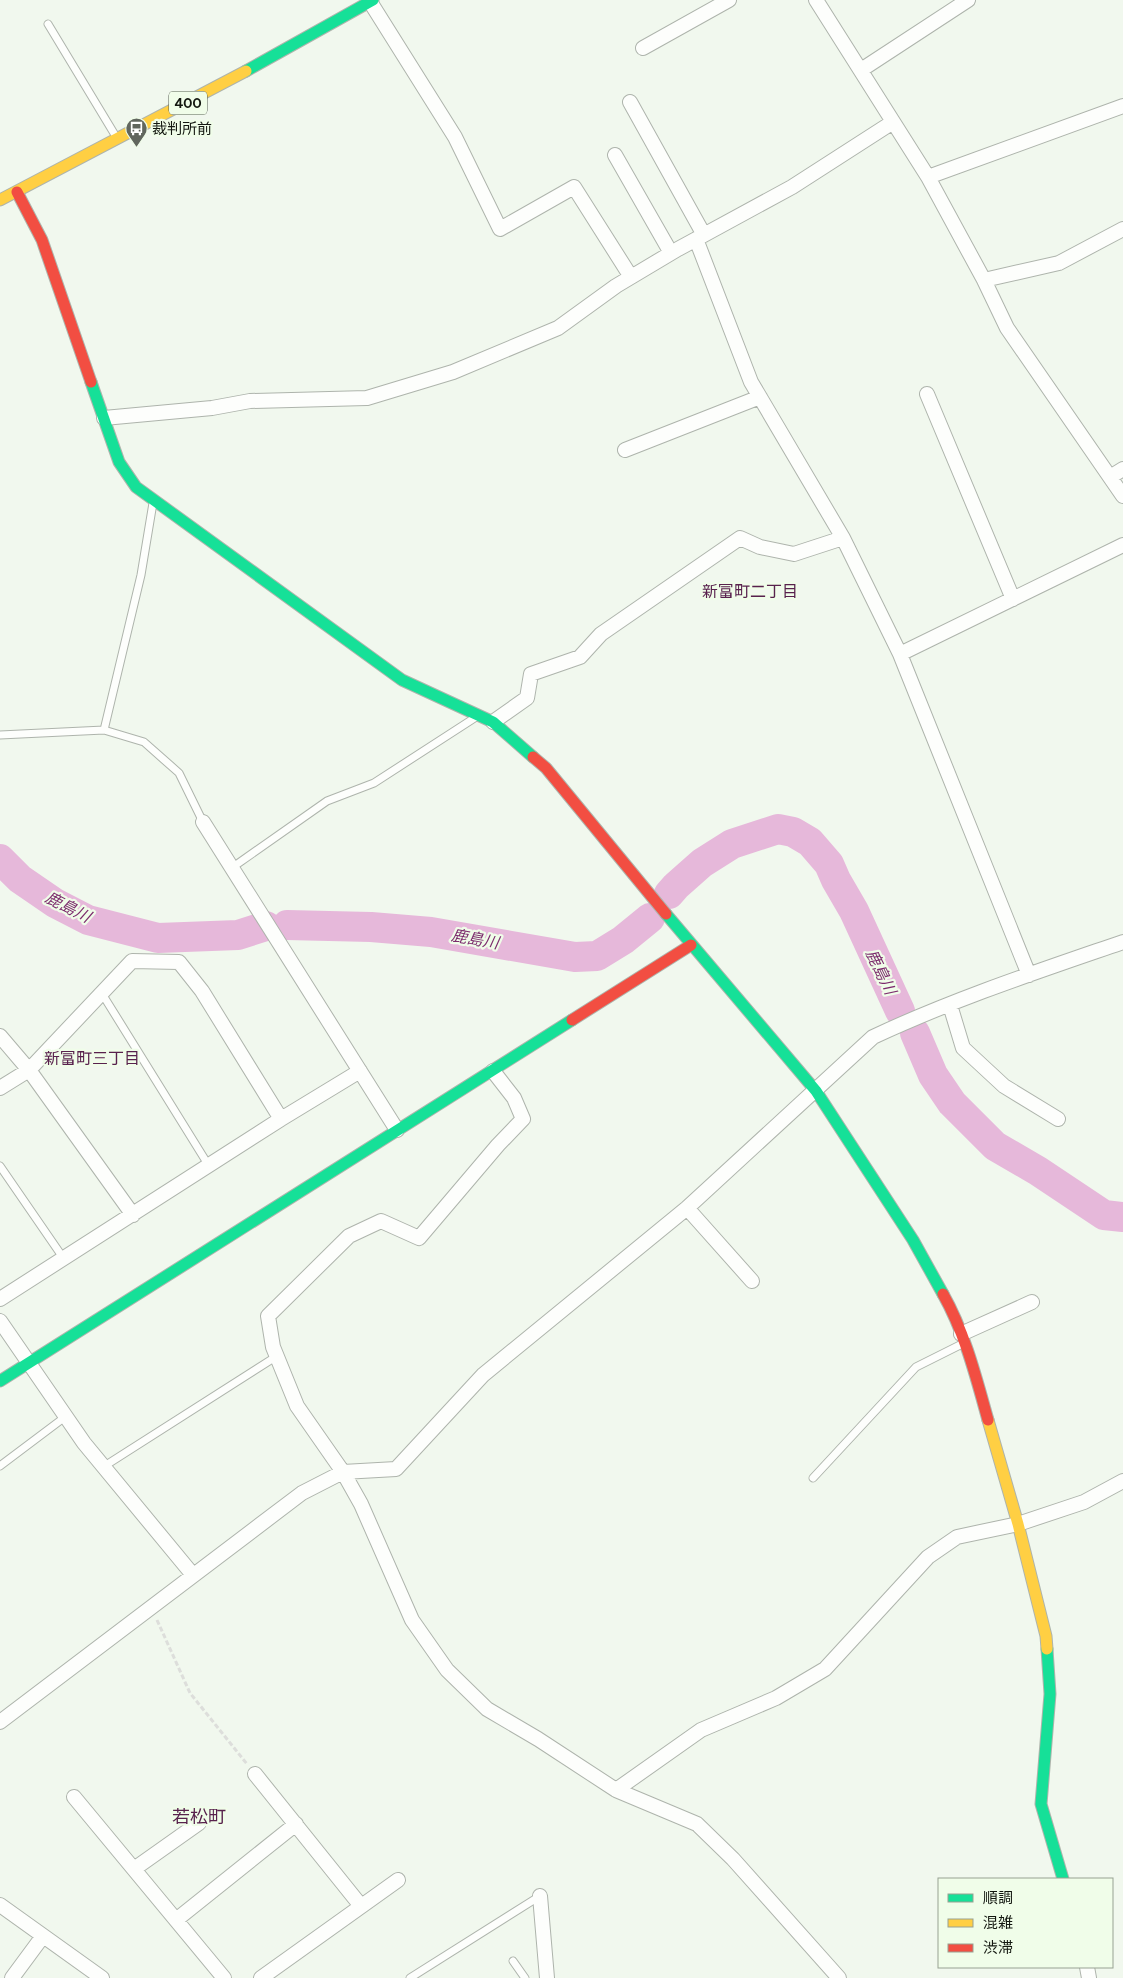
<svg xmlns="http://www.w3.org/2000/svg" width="1123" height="1978" viewBox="0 0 1123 1978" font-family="Figtree,'Noto Sans JP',sans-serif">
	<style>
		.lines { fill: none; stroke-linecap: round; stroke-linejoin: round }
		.river { stroke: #e6b8da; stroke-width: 30 }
		.lane-casing { stroke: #aeb4ac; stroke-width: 9 }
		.street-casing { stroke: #aeb4ac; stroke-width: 16 }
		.fast-casing { stroke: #aeb4ac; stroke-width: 13 }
		.slow-casing { stroke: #aeb4ac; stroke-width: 13 }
		.jam-casing { stroke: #aeb4ac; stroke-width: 13 }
		.path { stroke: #dddedb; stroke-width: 3; stroke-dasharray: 5 2.5; stroke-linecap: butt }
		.lane { stroke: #fdfefc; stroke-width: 7 }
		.street { stroke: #fdfefc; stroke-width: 14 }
		.fast { stroke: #16e098; stroke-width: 11 }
		.slow { stroke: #ffcf43; stroke-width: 11 }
		.jam { stroke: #f24e42; stroke-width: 11 }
		.labels { text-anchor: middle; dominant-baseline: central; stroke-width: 4.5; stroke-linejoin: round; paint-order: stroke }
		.shield { fill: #f0fde9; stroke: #555c51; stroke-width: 1 }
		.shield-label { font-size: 14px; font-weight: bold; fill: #131710 }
		.poi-label { font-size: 15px; fill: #131710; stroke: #f0fde9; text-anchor: start }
		.neighbourhood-label { font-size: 16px; fill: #58214d; stroke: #f0fde9 }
		.water-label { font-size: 16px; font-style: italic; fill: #7c2c6d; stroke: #f0fde9 }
		.quarter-label { font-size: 18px; fill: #58214d; stroke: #f0fde9 }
	</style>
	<rect width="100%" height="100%" fill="#f1f8ee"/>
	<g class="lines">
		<path class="river" d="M0,859L20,879L55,903L88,920L158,938L238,935L266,926
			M669,894L676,886L702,863L732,844L778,829L793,832L810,842L829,864L836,880L854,911L900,1011
			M287,925L371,927L431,932L575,957L597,956L623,940L650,918
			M915,1033L933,1075L952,1103L995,1146L1038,1171L1104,1215L1123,1217"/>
		<defs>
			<path id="lane" d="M48,24L115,135
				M104,730L141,575L153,503
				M0,735L104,730L144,742L179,773L203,822
				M233,867L327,801L374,783L476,717
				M101,992L209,1166
				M0,1166L64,1259
				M0,1466L65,1417
				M103,1467L277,1356
				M813,1478L916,1367L964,1343
				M513,1961L525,1978
				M410,1978L540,1896"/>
			<path id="street" d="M369,0L455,137L500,229L574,187L631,277
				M816,0L928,177L984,280L1007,328L1123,496
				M643,48L729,0
				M861,70L968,0
				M630,102L704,235
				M615,155L671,253
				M928,177L1123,106
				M696,239L751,382L843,538
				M984,280L1059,263L1123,229
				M927,394L1013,599
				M104,418L212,408L250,401L367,398L453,372L558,328L616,286L678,249L792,187L893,122
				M625,450L760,397
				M1110,477L1123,469
				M900,654L1123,545
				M493,722L527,698L531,674L580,657L601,634L740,538L760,547L794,554L843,538L900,654L1029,975
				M203,822L397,1130
				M950,1005L963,1048L1004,1086L1058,1119
				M0,1036L29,1070L133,1215
				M493,1071L514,1098L523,1119L498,1145L419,1238L381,1221L349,1236L268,1316L273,1347L297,1406L343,1472L361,1504L412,1620L447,1670L487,1709L538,1739L616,1790L697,1824L733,1859L839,1978
				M0,1088L29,1070L132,961L179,962L202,991L281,1119
				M687,1208L752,1281
				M0,1299L281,1119L360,1071
				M0,1321L84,1443L193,1575
				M961,1334L1032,1302
				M0,1722L302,1493L343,1472L396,1469L483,1375L687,1208L873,1037C954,999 1039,971 1123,942
				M255,1774L361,1906
				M616,1790L701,1730L776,1698L825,1669L928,1557L957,1537L1018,1524L1084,1502L1123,1481
				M74,1797L224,1978
				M134,1869L199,1823
				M540,1896L547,1978
				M0,1905L102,1978
				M176,1920L296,1824
				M1087,1967L1089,1978
				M12,1978L43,1936
				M261,1978L398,1880"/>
			<path id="fast" d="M246,71L373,0
				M91,382L119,462L136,487L402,680L493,722L533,757
				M666,914L816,1091L913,1240L943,1294
				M0,1381L572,1020
				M1047,1649L1050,1694L1041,1804L1063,1879"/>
			<path id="slow" d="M0,200L246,71
				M988,1420L1018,1524L1046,1636L1047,1649"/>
			<path id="jam" d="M17,192L42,240L91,382
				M533,757L546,768L666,914
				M572,1020L691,945
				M943,1294C965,1333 976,1377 988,1420"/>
		</defs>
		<use href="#lane" class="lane-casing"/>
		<use href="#street" class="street-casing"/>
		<use href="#fast" class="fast-casing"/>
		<use href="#slow" class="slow-casing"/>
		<use href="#jam" class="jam-casing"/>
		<path class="path" d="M157,1620L190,1693L247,1764"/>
		<use href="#lane" class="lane"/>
		<use href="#street" class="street"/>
		<use href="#fast" class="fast"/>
		<use href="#slow" class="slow"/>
		<use href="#jam" class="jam"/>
	</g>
	<defs>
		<symbol id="bus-pin" viewBox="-11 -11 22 30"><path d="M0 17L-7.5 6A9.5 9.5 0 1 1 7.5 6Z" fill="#61665e" stroke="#f0fde9"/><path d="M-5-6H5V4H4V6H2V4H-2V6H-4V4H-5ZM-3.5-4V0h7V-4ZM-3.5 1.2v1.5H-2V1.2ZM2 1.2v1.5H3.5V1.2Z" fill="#fff"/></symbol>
	</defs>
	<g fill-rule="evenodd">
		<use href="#bus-pin" x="124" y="116" width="25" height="34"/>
	</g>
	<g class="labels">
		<rect class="shield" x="169" y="91.5" width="38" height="23" rx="4"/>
		<g class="shield-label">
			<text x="188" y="103">400</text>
		</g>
		<g class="poi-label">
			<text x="152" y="129">裁判所前</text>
		</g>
		<g class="neighbourhood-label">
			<text x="750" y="591">新富町二丁目</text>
			<text x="92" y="1058">新富町三丁目</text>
		</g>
		<g class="water-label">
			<text transform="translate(68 907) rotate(27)">鹿島川</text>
			<text transform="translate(475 939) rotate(10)">鹿島川</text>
			<text transform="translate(881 972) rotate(64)">鹿島川</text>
		</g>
		<g class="quarter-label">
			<text x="199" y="1817">若松町</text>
		</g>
	</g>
	<rect x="938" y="1878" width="175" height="90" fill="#f0fde9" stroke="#98a192"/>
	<rect x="948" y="1894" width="25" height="8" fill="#16e098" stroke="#98a192"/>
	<text x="983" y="1903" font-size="15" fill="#131710">順調</text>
	<rect x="948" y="1919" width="25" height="8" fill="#ffcf43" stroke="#98a192"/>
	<text x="983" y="1928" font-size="15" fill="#131710">混雑</text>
	<rect x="948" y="1944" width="25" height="8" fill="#f24e42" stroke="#98a192"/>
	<text x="983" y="1953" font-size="15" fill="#131710">渋滞</text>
</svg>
